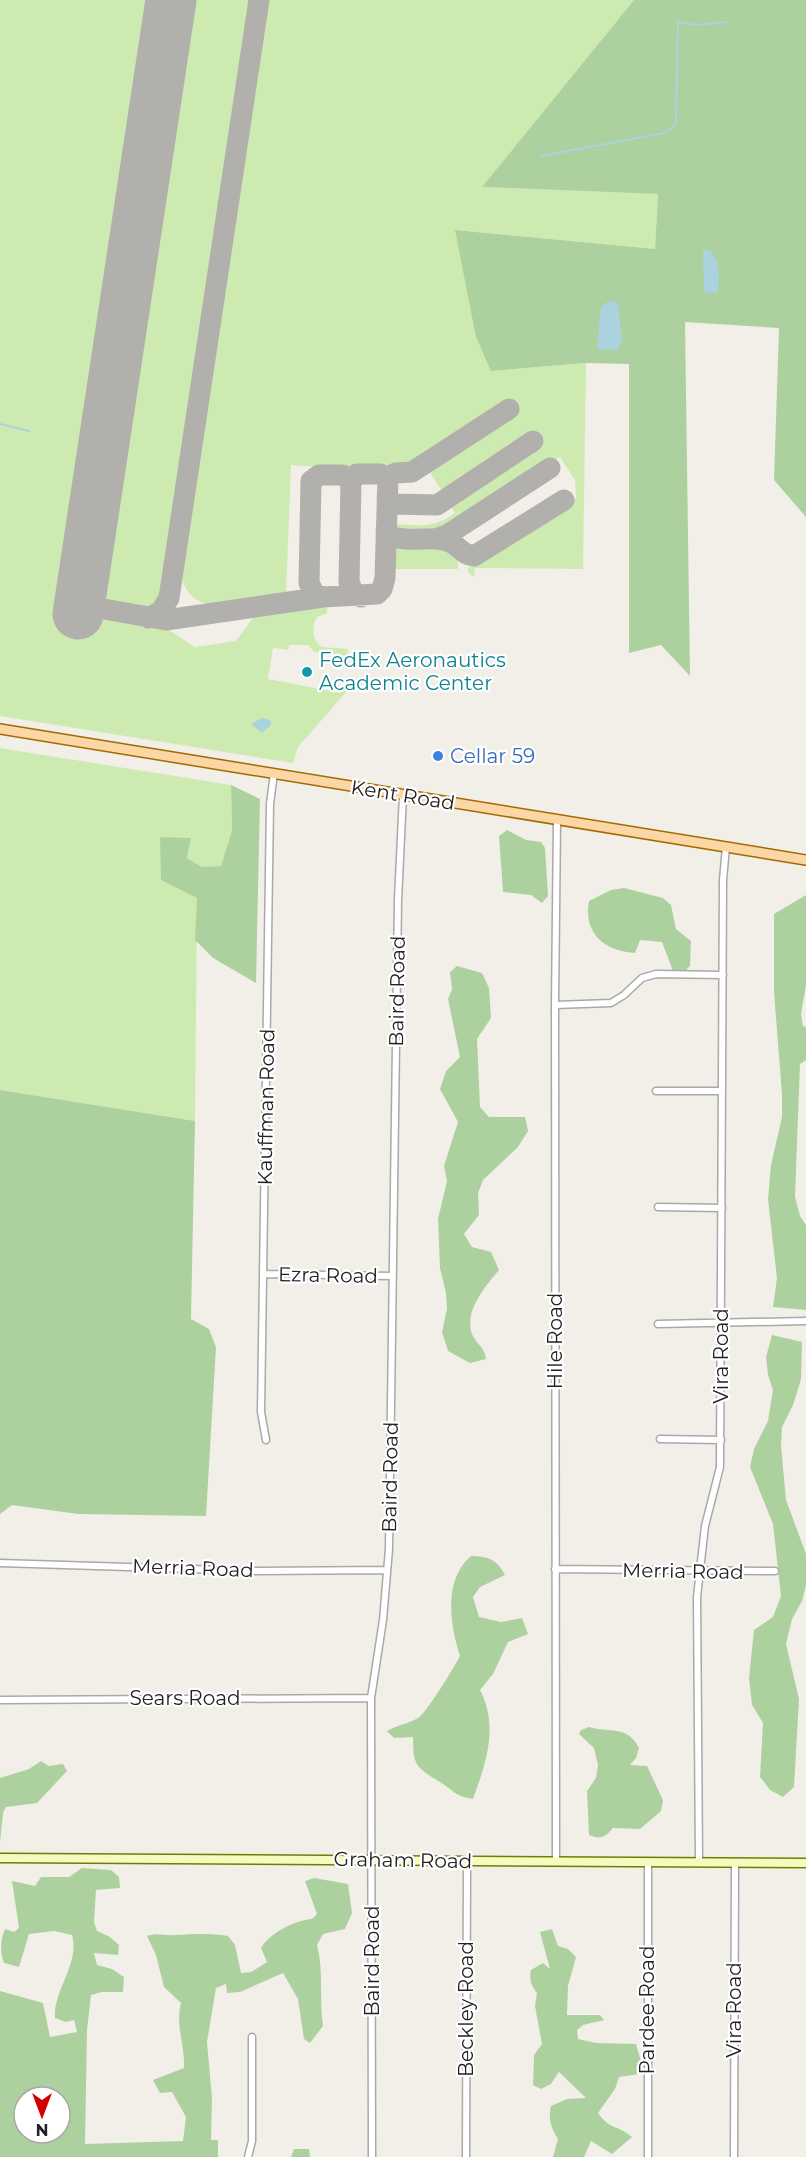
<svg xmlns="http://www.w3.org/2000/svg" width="806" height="2157" viewBox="0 0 806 2157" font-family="Montserrat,sans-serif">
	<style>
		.grass { fill: #cdebb0 }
		.forest { fill: #add19e; fill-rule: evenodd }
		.water { fill: #aad3df }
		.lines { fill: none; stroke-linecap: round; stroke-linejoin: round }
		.stream { stroke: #aad3df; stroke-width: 2 }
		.taxiway { stroke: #b1b0ac; stroke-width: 21 }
		.runway { stroke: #b1b0ac; stroke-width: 51 }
		.minor-casing { stroke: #a9a9a9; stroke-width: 9 }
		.secondary-casing { stroke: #707d05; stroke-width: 11 }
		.primary-casing { stroke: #a06b00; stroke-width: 12 }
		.minor { stroke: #fff; stroke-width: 6 }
		.secondary { stroke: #f7fabf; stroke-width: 8 }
		.primary { stroke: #fcd6a4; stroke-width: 9 }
		.culture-dot { fill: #0f9aa8; stroke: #fff; stroke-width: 2 }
		.shop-dot { fill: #3f7fe0; stroke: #fff; stroke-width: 2 }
		.labels { text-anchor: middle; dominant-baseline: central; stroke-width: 4.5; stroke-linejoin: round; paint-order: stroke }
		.culture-label { font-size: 20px; fill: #0d838f; stroke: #fff; text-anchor: start }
		.shop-label { font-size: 20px; fill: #366cbe; stroke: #fff; text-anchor: start }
		.street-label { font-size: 20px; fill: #222; stroke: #fff }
	</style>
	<rect width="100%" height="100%" fill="#f2efe9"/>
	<path class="grass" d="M0,0H160L68,612L166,628L195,647L236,641L256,614L327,604V613L317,617C311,627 312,640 322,647L348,649L347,656L314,652L308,645H289L288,650L273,648L268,679L341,693L342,690L347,691L298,747L293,763L0,716Z
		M182,0H252L162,594L158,605C149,613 106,608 98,599C94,595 94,590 94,585Z
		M265,0H634L482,187L658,194L655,249L456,230L491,371L586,363L583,569L475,568L474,577L468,573V568L475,563L576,498L575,480L560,457L444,531L394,530V524C420,525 433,529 455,513L447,500L535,443L531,438L443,493L426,466L513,410L509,404L414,465L330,468L291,465L286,594L208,604C189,600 179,583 181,564Z
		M397,544L450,547L458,559V569H393V547Z
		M0,748L231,785L232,830L221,866L202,867L187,858L191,839L161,837L197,898L195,1121L0,1090Z"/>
	<path class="forest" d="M634,0H806V517L774,480L779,328L685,322L690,676L661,645L629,653V364L586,363L491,371L476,337L455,230L655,249L658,194L482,187Z
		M231,785L260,799L256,983L213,958L195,940L197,898L161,880L160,837L191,838L187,858L202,867L221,866L232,830Z
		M507,830L526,840L541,842L545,848L548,896L542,903L531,895L503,892L499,836Z
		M624,888L663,898L671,905L676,929L691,941L690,966L685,971H673L662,942L640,940L635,953C605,951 583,934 589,901L611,890Z
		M806,895V985L801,1014L803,1026L806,1027V1060L800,1064L795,1197L800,1216L806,1225V1310L773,1307L777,1278L768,1199L771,1165L782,1117V1094L774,992V914Z
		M457,966L482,973L489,988L491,1018L477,1039L480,1107L489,1117H525L528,1131L518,1147L483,1180L478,1193L479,1215L464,1234L472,1247L491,1252L499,1270C485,1287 464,1311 472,1334C476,1344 485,1347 486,1359L470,1363L448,1351L442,1332L447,1309L446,1293L440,1268L438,1219L447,1181L444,1166L458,1122L440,1089L446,1071L460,1057L448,999L452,989L450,972Z
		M0,1090L195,1121L191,1319L209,1329L216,1347L206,1516L78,1514L12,1505L0,1514Z
		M772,1335L802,1342L801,1379L793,1405L782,1427L781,1446L786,1500L806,1554V1585L802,1601L792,1619L786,1644L799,1699L794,1787L783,1797L770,1790L760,1777L763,1723L752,1705L749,1678L754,1630L773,1617L781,1596L773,1524L750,1467L754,1449L768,1421L773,1390L768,1375L766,1357Z
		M471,1556C487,1556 497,1559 505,1575L480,1587L473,1597L479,1617L501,1622L522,1618L528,1634L508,1642L493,1674L480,1690C499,1726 486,1763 473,1799C452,1795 455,1791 440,1782C416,1767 413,1766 413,1737L394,1738L387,1731C397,1725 408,1724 418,1718C426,1714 455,1666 460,1656C450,1625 443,1580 471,1556Z
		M589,1727C609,1733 628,1725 639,1748L636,1758L630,1765L647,1766L663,1800L661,1811L640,1829L613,1828C606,1837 600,1840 589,1835L587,1791L596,1778L598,1765L594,1748L579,1734L581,1730Z
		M41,1761L49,1766L63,1764L67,1771L37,1803L6,1807L3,1813L0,1843V1778L29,1769Z
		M82,1868L111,1870L119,1877L120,1888L96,1890L94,1922L97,1931L110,1937L119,1945L118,1955L94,1953L97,1965L112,1969L124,1977L123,1992H102L91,1995L87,2030L85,2144L183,2141L186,2117L172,2092L160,2093L153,2080L184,2068C185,2043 175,2027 181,2003L164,1987L156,1955L147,1936C157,1932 164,1936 175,1935C194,1934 210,1933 228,1936L235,1945L241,1973L251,1972L267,1962L261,1948C270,1933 295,1920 312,1919L317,1914L305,1881L314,1878L348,1884L352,1913L345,1929L323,1934L317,1945C324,1971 319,1999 323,2026L310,2043L304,2039L298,1999L283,1973L240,1992L227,1993L226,1984L216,1988L207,2042L212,2098L211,2140H218V2157H0V1991L43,2003L50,2037L77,2032L74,2020L66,2022L55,2018C53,1990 80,1964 72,1935L54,1931L29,1934L19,1967L4,1963C0,1953 0,1940 5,1929L14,1932L19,1928L12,1881L35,1886L41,1877H69ZM24,2097H60V2133H24Z
		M552,1929L558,1946L568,1949L576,1957L568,1986L567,2015H600L604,2020L583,2025L577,2030L578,2039L596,2043L636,2044L641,2061L640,2074L619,2077L615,2089L598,2113C610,2130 618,2125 632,2137L612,2154L591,2141L584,2157H553L558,2139C551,2128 548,2119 551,2106L567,2099L586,2098L559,2072L551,2084L541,2089L533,2085L534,2055L542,2044L535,2006L537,1993C531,1985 529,1980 531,1970L543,1963L550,1969L540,1932Z
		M294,2149H309L310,2157H291Z"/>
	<path class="water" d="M707,249C721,257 720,279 717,293H706L704,289L703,250Z
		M610,300L618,303L622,340L618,349L601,350L597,347L601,307Z
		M262,718L270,720L271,725L262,733L251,724Z"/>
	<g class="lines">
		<path class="stream" d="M541,156L664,133L671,129L676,122L678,22L696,25L727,22
			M0,424L29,431"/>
		<path class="taxiway" d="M387,497L394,504L437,505L533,441
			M386,531C393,543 423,538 436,539C459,540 459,555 474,556L564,500
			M435,539L447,535L550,468
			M84,573L89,598L98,608L166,620L323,597L377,594L382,589L385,578L388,477L396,473L412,472L509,409
			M323,597L314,593L309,583L311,481L319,475H343L351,482
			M361,597L353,592L349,582L351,482L357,474H380L386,477L387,481
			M148,618L161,611L169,598L259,0"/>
		<path class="runway" d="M78,614L171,0"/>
		<defs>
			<path id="minor" d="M555,1005L611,1003L624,995L642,978L656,974L723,975
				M656,1091H722
				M658,1207L722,1208
				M264,1274L392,1276
				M658,1324L806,1321
				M660,1439L721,1440
				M266,1440L261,1412L270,804L274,773
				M0,1563L258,1571L387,1570
				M555,1569L775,1571
				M0,1700L371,1698
				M556,1862L555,1005L557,820
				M699,1863L697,1597L705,1526L720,1467L723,880L726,847
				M248,2157L252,2141V2037
				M372,2157L371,1698L383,1620L389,1549L398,900L403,795
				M466,2157L467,1861
				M648,2157V1863
				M734,2157L735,1863"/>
			<path id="secondary" d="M0,1858L806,1863"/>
			<path id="primary" d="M0,729L806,860"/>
		</defs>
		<use href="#minor" class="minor-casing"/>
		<use href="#secondary" class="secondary-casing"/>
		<use href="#primary" class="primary-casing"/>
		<use href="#minor" class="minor"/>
		<use href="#secondary" class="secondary"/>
		<use href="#primary" class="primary"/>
	</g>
	<circle class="culture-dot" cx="307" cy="672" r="6"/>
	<circle class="shop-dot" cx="438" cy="756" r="6"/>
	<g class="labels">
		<g class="culture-label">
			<text x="319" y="660">FedEx Aeronautics<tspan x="319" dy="23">Academic Center</tspan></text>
		</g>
		<g class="shop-label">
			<text x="450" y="756">Cellar 59</text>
		</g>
		<g class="street-label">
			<text transform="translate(403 795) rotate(9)">Kent Road</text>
			<text transform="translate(397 991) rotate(-89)">Baird Road</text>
			<text transform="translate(266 1107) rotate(-89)">Kauffman Road</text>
			<text transform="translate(328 1275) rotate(1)">Ezra Road</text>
			<text transform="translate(555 1341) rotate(-90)">Hile Road</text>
			<text transform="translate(721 1356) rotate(-90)">Vira Road</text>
			<text transform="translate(390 1477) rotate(-89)">Baird Road</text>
			<text transform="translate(193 1568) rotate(2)">Merria Road</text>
			<text transform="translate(683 1571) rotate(1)">Merria Road</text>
			<text x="185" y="1698">Sears Road</text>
			<text transform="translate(403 1860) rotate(1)">Graham Road</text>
			<text transform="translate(372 1961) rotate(-90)">Baird Road</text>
			<text transform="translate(466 2009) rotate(-90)">Beckley Road</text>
			<text transform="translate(647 2010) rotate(-90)">Pardee Road</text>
			<text transform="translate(734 2010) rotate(-90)">Vira Road</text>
		</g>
	</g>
	<g transform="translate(42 2115) rotate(180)"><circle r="28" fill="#ffffff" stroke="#a7a7a7" stroke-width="1.5"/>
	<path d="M0-4.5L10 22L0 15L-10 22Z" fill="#d40000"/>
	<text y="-9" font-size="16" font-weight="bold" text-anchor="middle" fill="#222222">N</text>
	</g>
</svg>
